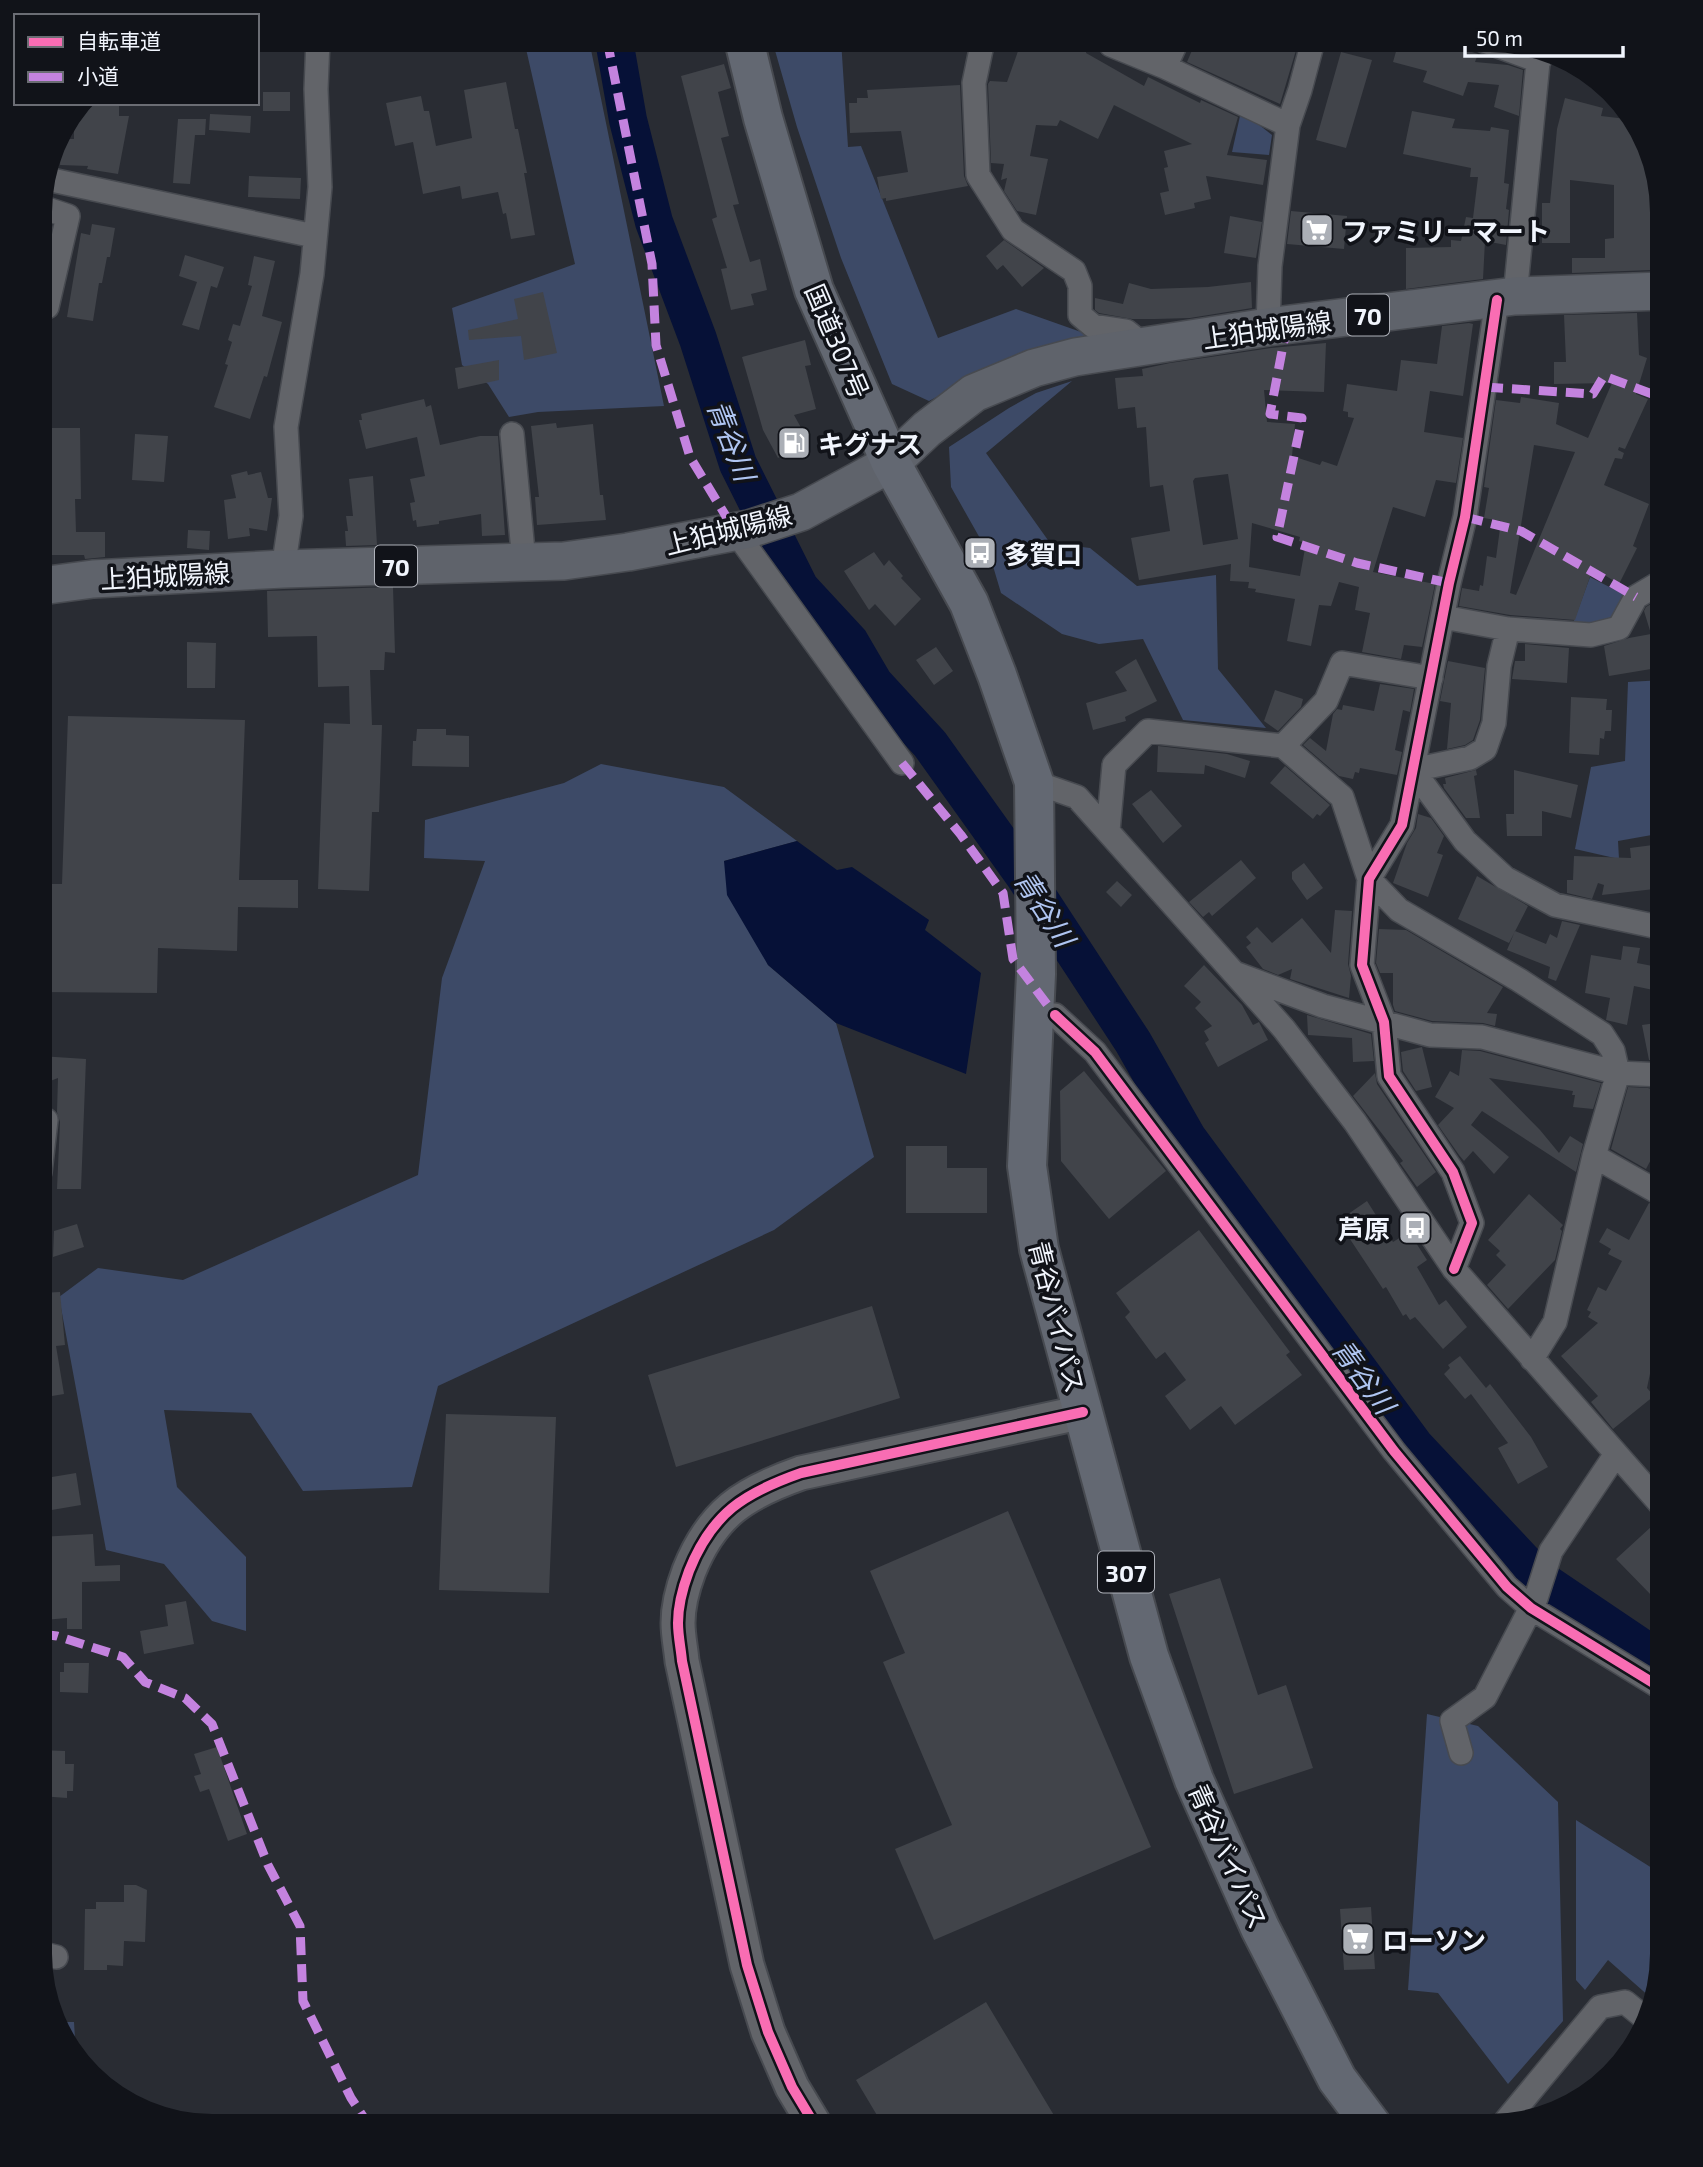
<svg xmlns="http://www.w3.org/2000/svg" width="1703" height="2167" viewBox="0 0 1703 2167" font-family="'Exo 2','Noto Sans JP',sans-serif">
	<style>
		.green { fill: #3d4a67 }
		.water { fill: #061137 }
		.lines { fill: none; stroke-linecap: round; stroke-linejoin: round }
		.river { stroke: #061137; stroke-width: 38 }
		.building { fill: #41444a; fill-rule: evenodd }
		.street-casing { stroke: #474a50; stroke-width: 26 }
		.secondary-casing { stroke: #474a50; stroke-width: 37 }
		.primary-casing { stroke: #474a50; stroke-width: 40 }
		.highway-casing { stroke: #474a50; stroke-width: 42 }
		.street { stroke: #626469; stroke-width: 23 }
		.secondary { stroke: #626469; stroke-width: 33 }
		.primary { stroke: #5f636b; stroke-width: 37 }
		.highway { stroke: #636872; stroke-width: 38 }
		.quiet { stroke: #c483df; stroke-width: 9; stroke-dasharray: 18 9; stroke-linecap: butt }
		.cycleway-casing { stroke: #111319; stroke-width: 15 }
		.cycleway { stroke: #f96db3; stroke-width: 10 }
		.labels { text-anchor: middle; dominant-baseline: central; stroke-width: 7; stroke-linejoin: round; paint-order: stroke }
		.shield { fill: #111319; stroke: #aeb1b9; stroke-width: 2 }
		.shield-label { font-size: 24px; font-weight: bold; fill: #f1f5fd }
		.poi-label { font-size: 26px; font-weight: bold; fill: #f1f5fd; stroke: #111319; text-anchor: start }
		.street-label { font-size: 26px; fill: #f1f5fd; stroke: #111319 }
		.water-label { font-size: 28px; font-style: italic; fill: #afc5f1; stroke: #111319 }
	</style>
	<rect width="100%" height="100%" fill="#292c33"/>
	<path class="green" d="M524,40H589L664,406L538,412L509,417L488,384L462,365L452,308L575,264Z
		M772,40H841L848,147L861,146L938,338L1016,309L1098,338L1009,359L929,401L892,384L841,258L797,127Z
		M1240,116L1258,124L1272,135L1269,155L1232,152Z
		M1072,381L986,453L1050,543L1090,548L1137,586L1216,575L1218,669L1266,728L1183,720L1143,639L1099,644L1062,634L1001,593L990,556L951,487L949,447L1009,408L1036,393Z
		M1590,577L1625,595L1614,620L1590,629L1572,626Z
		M1663,680V833L1618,841L1619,859L1575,849L1591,767L1625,761L1628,682Z
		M601,764L724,787L797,841L724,861L768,965L836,1023L874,1157L774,1230L438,1386L412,1487L303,1491L251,1413L164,1410L177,1487L246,1557V1631L212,1621L164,1564L106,1550L59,1297L98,1268L183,1280L418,1175L442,978L485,861L424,858L425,820L564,783Z
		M1427,1714L1478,1726L1558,1802L1563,2021L1508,2084L1438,1993L1408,1990Z
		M1576,1820L1663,1875V1955L1651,1998L1608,1960L1585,1990L1576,1980Z
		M60,2022H74L76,2056L69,2050Z"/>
	<path class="water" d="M797,841L837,870L852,867L929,920L925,930L981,973L966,1074L836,1023L768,965L727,895L724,861Z"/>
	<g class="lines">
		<path class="river" d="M614,40L628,120L654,222L698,339L738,464L800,588L850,642L874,683L930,744L1025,877L1133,1042L1187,1137L1415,1446L1540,1579L1663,1662"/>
	</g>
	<path class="building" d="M1022,40H1075L1087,46L1086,53L1144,86L1148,77L1200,103L1201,100L1238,117L1227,155L1267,160L1263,185L1206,176L1211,199L1194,203L1195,208L1165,215L1160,193L1169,191L1164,168L1168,167L1164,151L1192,144L1114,105L1098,139L1060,120L1057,126L1036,125L1030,156L1048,159L1036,215L1017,211L1004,191L1007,178L1001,180L1004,164L991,163L988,84L990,81L1007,82Z
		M1196,41H1270L1297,47L1280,104L1187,62Z
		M1399,41H1439L1478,54L1475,62L1508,65L1523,70L1519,116L1494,107L1499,85L1468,82L1463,96L1423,82L1427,71L1393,62Z
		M1341,52L1372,60L1346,148L1316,140Z
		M724,64L731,88L718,92L729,136L721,138L739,204L733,205L750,262L760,259L767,290L751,294L754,305L731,310L721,269L727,268L712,219L717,217L681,76Z
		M506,82L515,129H518L527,173H524L535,235L511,239L506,213L503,214L498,192L462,199L460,186L423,194L413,142L395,146L386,103L421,96L424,111H429L436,146L472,138L464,90Z
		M960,85L964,176L968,186L886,201V198L881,199L877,177L908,172L901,131L850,133L849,103H857V98H868L867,90Z
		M263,92H290V111H263Z
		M1565,98L1603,108L1601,116L1635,120L1649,168L1652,270L1572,273V258H1605V239L1614,238V185L1570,180V243H1542V203H1550L1557,129Z
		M83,103H119V116H129L118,174L87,169L88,166L60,165L61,139H74V115Z
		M1412,111L1455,119L1452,128L1490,131L1491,127L1509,130L1504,183L1509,184L1506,209L1509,210L1506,245L1485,241L1483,279L1406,289V248L1451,247V240L1461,241L1466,217L1473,218L1478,177H1470L1471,168L1403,154Z
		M210,114L251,116L250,133L209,130Z
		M178,119H206L205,135H195L190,184L173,183Z
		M249,176L301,178L300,199L248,197Z
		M1291,211L1347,216L1344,249L1287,244Z
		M1230,216L1262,222L1256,258L1224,253Z
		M92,224L115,228L110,257H107L102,283H99L93,321L67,317L81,233L90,235Z
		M1004,240L1044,268L1022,287L1003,265L997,270L986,256Z
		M185,255L224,267L217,288L211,286L199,330L182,325L197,282L179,276Z
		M254,256L275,261L262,316L282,322L267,377L264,376L250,419L214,407L228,365L225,364L232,342L228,340L233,324L240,326L252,286L248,285Z
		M1251,282L1252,308L1190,318L1155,319H1132L1099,313L1095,310V298L1123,304L1129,283L1151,289L1208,287Z
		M543,292L557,353L524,360L521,336L469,340L468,330L518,319L514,299Z
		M1637,313L1639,355L1647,358L1636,394L1648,399L1625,449L1619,447L1618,450L1624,453L1622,459L1615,458L1604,485L1649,504L1633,546L1637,548L1619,584L1593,568L1575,620L1510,615L1459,606L1462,588L1479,591L1480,585L1483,586L1487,556L1496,558L1501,521L1484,518L1489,488L1484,487L1496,400L1520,403L1521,397L1559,403L1556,424L1588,438L1612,383L1554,384V362H1566L1564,315ZM1534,445L1575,452L1516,595L1510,593Z
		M1469,323L1473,324L1463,396L1430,391L1424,432L1463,438L1456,483L1436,480L1425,517L1393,507L1373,572L1435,584L1422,647L1404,645L1401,659L1362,652L1370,613L1355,610L1359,587L1339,582L1331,606L1319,605L1311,646L1287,641L1295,599L1255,592L1256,589L1248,588L1249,582L1230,581L1231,564L1139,580L1131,538L1170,531L1163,485L1150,487L1146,427L1137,428L1135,407L1118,409L1115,378L1143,376L1142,369L1170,363L1271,348L1326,343L1324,392L1264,390L1267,422L1295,424L1292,456L1320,465L1322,461L1337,466L1354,418L1348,417V412L1343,411L1347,384L1397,391L1401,360L1437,364L1442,326ZM1228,474L1238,539L1203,545L1193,481L1195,478ZM1252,523L1300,537L1299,541L1306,543L1300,576L1249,567Z
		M805,340L811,365L805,366L816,409L794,415L809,442L778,458L763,430L742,357Z
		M499,360V380L458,389L455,368Z
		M424,399L426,407L431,405L440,445L480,436H498L505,535L482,536L481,514L439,521V524L417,527L416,520L413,521L410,503L415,502L410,479L425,476L417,437L366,449L359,420H362L361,414Z
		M556,423L557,428L593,424L600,495H603L606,520L537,525L535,497H539L531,426Z
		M41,428H80L81,499H75L76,532H105V557L85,559L84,555H41Z
		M135,434L168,436L164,482L132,480Z
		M247,471L248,475L261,472L268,498H272L267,531L249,528L250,536L228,539L224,500L236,498L231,475Z
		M373,476L377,545L346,546L345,531H348L346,516H353L349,479Z
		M188,530L210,531L209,550L187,548Z
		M874,552L884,566L889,560L903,576L901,578L921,599L895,626L875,604L869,610L844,571Z
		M393,587L395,653L385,652L384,670H370L372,725H382L379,812H372L369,891L318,889L324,723L350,724L349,686L318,687L317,636L268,637L267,591Z
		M1663,597V667L1609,676L1604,646L1629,638L1651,634L1644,611L1646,607Z
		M187,642L216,643L215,688H187Z
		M1525,644L1569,648L1567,683L1512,679L1515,661H1525Z
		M936,647L953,671L934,685L916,660Z
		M1136,659L1157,701L1125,717L1126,721L1093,730L1086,703L1127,691L1115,672Z
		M1448,661L1485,668L1480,720L1473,740L1465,745L1447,749L1451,703L1440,701Z
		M1380,684L1414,689L1410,712L1403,710L1395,750L1402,752L1397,775L1360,768L1359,773L1355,772L1353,779L1339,776L1303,745L1310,738L1326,751L1333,714L1337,709L1342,710L1343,705L1374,711Z
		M1275,690L1303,699L1301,707L1278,731L1264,721Z
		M1571,697L1607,699L1606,710H1612L1611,731H1605L1604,739L1600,738L1599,755L1569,753Z
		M68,716L245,720L239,880H298V908L238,907L237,951L158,948L157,993L40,992L42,897L50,898V884H62Z
		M417,729H446V735L469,736V767L412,766L413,741H416Z
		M1158,746L1227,754L1250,761L1245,778L1205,765L1204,774L1157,772Z
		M1285,766L1330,805L1320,816L1317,814L1313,819L1270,783Z
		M1476,770L1477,775L1474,776L1480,818H1466L1444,788L1443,784H1446L1445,778Z
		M1514,770L1578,785L1571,818L1542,811V836H1507L1506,814H1514Z
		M1151,790L1182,826L1163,843L1132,804Z
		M1418,814L1431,818L1444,836L1437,853L1443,855L1428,897L1393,883L1407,843L1416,828Z
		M1653,845L1656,867L1663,866V888L1602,895L1604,885L1598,883L1592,899L1567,893V880H1573L1574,856L1631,858L1630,848Z
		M1241,860L1256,878L1212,916L1209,912L1203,917L1189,902Z
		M1304,863L1323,888L1307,900L1292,879V872Z
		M1477,876L1528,906L1509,943L1458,919Z
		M1117,881L1132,895L1121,907L1106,892Z
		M1335,910L1352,911L1348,964L1351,976L1349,998L1290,979L1292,969L1278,975L1263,969L1246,947L1251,943L1246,937L1257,927L1272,943L1302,918L1331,953Z
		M1562,921L1580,925L1556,981L1548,978L1550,967L1507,950L1515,931L1546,944L1550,934L1557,938Z
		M1379,929L1406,930L1503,987L1487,1013L1497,1014L1495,1026L1483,1023L1432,1021L1395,1011L1393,1005V973H1380L1376,963Z
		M1623,946L1640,948L1637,963L1663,968V992L1634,986L1627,1025L1606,1020L1610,998L1585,993L1591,955L1621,960Z
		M1204,965L1242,1005L1253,1025L1259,1022L1268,1040L1218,1067L1205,1043L1209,1040L1204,1031L1212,1026L1195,1008L1201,1002L1184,986Z
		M1307,1015L1371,1034L1374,1061L1353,1062L1352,1038L1308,1035Z
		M1663,1022V1061L1649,1060L1642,1025Z
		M1422,1047L1432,1087L1416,1091L1403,1071L1401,1052Z
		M1462,1050L1480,1051L1601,1083L1593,1109L1573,1107L1575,1095H1572L1573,1091L1489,1078L1540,1130L1559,1153L1570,1136L1583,1144L1576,1172L1482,1111L1471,1125L1509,1157L1494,1174L1473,1151L1464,1161L1459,1155L1438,1125L1454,1108L1435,1097L1450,1071L1459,1076Z
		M40,1056L86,1059L81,1189H57L60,1122L57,1112L58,1078L40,1085Z
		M1084,1071L1166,1171L1109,1219L1061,1161L1060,1091Z
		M1375,1073L1377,1084L1436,1172L1417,1187L1400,1163L1403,1161L1353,1096Z
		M1628,1087L1648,1088L1663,1093V1137L1646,1169L1611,1149Z
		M906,1146H947V1168H987V1213H906Z
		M1529,1194L1563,1225L1560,1229L1562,1231L1555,1260L1508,1309L1487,1285L1506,1265L1496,1255L1500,1251L1488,1240Z
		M1367,1201L1393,1242L1409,1232L1427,1260L1417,1267L1439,1305L1446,1300L1467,1327L1443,1349L1415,1317L1410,1320L1406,1314L1403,1316L1386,1287L1383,1289L1338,1221Z
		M1649,1203L1663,1209V1347L1656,1345L1647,1388L1654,1396L1613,1429L1591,1402L1598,1396L1561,1356L1598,1323L1588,1317L1591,1312L1587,1310L1598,1287L1606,1291L1622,1261L1608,1254L1611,1249L1599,1242L1607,1228L1629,1240Z
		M77,1224L84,1247L53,1257L54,1231Z
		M1199,1230L1290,1352L1286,1355L1302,1375L1235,1425L1221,1406L1190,1430L1165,1396L1186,1380L1165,1352L1156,1359L1125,1317L1130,1312L1116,1293Z
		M60,1292L65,1345L56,1346L64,1394L40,1398V1293Z
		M872,1306L900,1398L676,1467L648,1375Z
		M1460,1356L1486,1388L1490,1384L1531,1437L1548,1467L1518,1484L1498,1448L1508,1443L1471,1394L1465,1399L1444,1374L1450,1368L1448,1365Z
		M446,1414L556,1417L549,1593L439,1590Z
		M76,1473L81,1505L40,1512V1479Z
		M1008,1511L1151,1847L934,1940L895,1849L952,1825L883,1662L905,1653L870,1571Z
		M1652,1526L1663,1538V1588L1653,1597L1616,1559Z
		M93,1534L95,1566L120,1565V1581L82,1582V1629H67V1618L44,1620L42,1600H40V1537Z
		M1220,1578L1258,1695L1286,1685L1313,1768L1234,1794L1169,1594Z
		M186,1601L194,1644L144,1654L140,1631L168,1626L165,1605Z
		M64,1663H89L88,1693L60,1692V1672H64Z
		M217,1747L247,1834L228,1841L209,1789L200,1792L194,1776L201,1774L194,1754Z
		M40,1750L65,1751V1764H74L73,1791H67V1798L40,1796Z
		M124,1885H136L147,1890L145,1942L124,1941L123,1966L107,1965V1970H84L85,1909H96V1902H124Z
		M1371,1907L1375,1969L1344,1970L1340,1909Z
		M986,2002L1061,2127H884L856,2080Z"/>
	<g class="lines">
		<defs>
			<path id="street" d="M983,40L974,83L978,175L1013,230L1074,271L1080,286V315L1093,326L1126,331L1146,347
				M1484,41L1539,61
				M1111,45L1165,67L1288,125
				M1165,67L1177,41
				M47,179L314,236
				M41,207L68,216L47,307
				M1515,296L1539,52
				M1268,327L1270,266L1288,125L1300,90L1313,41
				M512,434L524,562
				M735,531L902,763
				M283,569L291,516L286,427L312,274L320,187L316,89L318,40
				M1443,617L1508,629L1591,635L1619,628L1636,597L1663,581
				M1508,629L1499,666L1494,723L1485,749L1470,758L1413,770L1465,841L1505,878L1555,905L1663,928
				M1283,746L1342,797L1369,879L1399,910L1519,980L1602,1034L1613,1051L1618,1073L1594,1156L1555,1322L1532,1359
				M1034,782L1077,797L1284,1029L1355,1122L1454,1269L1663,1507
				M1108,831L1114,765L1148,731L1283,746L1326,701L1342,663L1431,678
				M1237,974L1323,1006L1430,1035L1482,1037L1618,1073L1663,1075
				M1055,1015L1095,1052L1394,1451L1507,1587L1531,1608L1663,1689
				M1594,1156L1663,1195
				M40,1172L46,1120L40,1116
				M1454,1269L1472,1223L1453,1172L1389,1076L1384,1022L1362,965L1369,879L1402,825L1449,583L1465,517L1497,300
				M1461,1753L1452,1721L1485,1697L1536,1598L1551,1551L1616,1454
				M40,1953L56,1957
				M1504,2123L1600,2007L1625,2002L1646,2019"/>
			<path id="secondary" d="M816,2127L792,2087L768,2032L747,1965L682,1661C681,1649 678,1636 678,1623C678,1606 683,1587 689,1571C712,1513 744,1493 801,1473L1083,1412"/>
			<path id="primary" d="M41,586L93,579L283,569L564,561L628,552L749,529L801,512L891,463L927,429L974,393L1034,368L1075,357L1268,327L1515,296L1663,291"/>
			<path id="highway" d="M744,40L763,118L814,290L891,463L969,603L997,675L1034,782L1036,974L1027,1166L1039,1249L1149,1656L1194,1780L1260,1928L1337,2079L1373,2127"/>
		</defs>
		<use href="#street" class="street-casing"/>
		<use href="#secondary" class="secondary-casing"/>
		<use href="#primary" class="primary-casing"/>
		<use href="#highway" class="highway-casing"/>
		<use href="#street" class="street"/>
		<use href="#secondary" class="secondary"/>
		<use href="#primary" class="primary"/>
		<use href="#highway" class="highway"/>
		<path class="quiet" d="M607,40L652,264L656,345L690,457L735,531
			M1287,325L1270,414L1302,418L1277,537L1357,563L1449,583
			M1485,387L1593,394L1604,376L1663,398
			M1465,517L1521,531L1636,597
			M902,763L961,835L1003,893L1013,959L1055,1015
			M40,1634L57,1636L123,1657L145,1682L185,1698L212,1724L268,1865L300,1926L303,2001L351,2098L370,2127"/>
		<defs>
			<path id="cycleway" d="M1055,1015L1095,1052L1394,1451L1507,1587L1531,1608L1663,1689
				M1454,1269L1472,1223L1453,1172L1389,1076L1384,1022L1362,965L1369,879L1402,825L1449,583L1465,517L1497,300
				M816,2127L792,2087L768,2032L747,1965L682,1661C681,1649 678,1636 678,1623C678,1606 683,1587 689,1571C712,1513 744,1493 801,1473L1083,1412"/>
		</defs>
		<use href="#cycleway" class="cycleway-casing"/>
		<use href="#cycleway" class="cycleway"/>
	</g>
	<defs>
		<symbol id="supermarket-square" viewBox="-11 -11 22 22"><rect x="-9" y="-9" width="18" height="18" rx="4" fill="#abafb6" stroke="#111319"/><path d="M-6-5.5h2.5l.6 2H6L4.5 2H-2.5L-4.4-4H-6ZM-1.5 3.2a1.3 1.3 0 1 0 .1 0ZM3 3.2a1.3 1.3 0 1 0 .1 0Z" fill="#fff"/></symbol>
		<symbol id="fuel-square" viewBox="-11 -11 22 22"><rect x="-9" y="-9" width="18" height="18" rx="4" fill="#abafb6" stroke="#111319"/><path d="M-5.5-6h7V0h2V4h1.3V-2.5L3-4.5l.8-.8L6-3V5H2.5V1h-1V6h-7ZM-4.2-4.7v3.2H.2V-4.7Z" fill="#fff"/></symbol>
		<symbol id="bus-square" viewBox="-11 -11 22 22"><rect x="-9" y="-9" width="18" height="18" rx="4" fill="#abafb6" stroke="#111319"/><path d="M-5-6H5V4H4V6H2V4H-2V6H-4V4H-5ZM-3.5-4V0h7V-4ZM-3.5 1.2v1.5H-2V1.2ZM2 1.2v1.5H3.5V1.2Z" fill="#fff"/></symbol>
	</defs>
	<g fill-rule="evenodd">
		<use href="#supermarket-square" x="1298" y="211" width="38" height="38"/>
		<use href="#fuel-square" x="775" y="424" width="38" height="38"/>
		<use href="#bus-square" x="961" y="534" width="38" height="38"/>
		<use href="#bus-square" x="1396" y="1209" width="38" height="38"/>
		<use href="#supermarket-square" x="1339" y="1920" width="38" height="38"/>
	</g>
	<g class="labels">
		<g class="shield">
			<rect x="1347" y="294.5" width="42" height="41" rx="5"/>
			<rect x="375" y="545.5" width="42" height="41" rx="5"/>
			<rect x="1098" y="1551.5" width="56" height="41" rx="5"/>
		</g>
		<g class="shield-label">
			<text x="1368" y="315">70</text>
			<text x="396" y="566">70</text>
			<text x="1126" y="1572">307</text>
		</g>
		<g class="poi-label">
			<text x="1342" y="230">ファミリーマート</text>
			<text x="818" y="443">キグナス</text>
			<text x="1004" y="553">多賀口</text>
			<text x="1390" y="1228" text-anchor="end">芦原</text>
			<text x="1382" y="1939">ローソン</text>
		</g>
		<g class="street-label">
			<text transform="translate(1267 329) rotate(-8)">上狛城陽線</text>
			<text transform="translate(838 341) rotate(67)">国道307号</text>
			<text transform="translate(728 529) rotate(-14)">上狛城陽線</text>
			<text transform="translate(165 575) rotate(-3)">上狛城陽線</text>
			<text transform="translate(1058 1317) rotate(76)">青谷バイパス</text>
			<text transform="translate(1229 1856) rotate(66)">青谷バイパス</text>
		</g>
		<g class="water-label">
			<text transform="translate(732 440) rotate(69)">青谷川</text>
			<text transform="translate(1045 908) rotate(57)">青谷川</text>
			<text transform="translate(1364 1376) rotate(54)">青谷川</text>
		</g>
	</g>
	<path d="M0 0H1703V2167H0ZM212 52H1490A160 160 0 0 1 1650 212V1954A160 160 0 0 1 1490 2114H212A160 160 0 0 1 52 1954V212A160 160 0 0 1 212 52Z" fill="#111319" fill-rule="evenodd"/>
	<rect x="14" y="14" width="245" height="91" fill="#111319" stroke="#6b6d74" stroke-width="2"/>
	<rect x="28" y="37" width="35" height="10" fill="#f96db3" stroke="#6b6d74" stroke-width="2"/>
	<text x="77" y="49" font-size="21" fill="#f1f5fd">自転車道</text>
	<rect x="28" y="72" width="35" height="10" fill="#c483df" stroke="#6b6d74" stroke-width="2"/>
	<text x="77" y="84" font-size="21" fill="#f1f5fd">小道</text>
	<path d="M1465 46v10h158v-10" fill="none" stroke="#f1f5fd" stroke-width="3.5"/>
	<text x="1476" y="46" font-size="21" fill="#f1f5fd" stroke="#111319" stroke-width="5" paint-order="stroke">50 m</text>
</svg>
